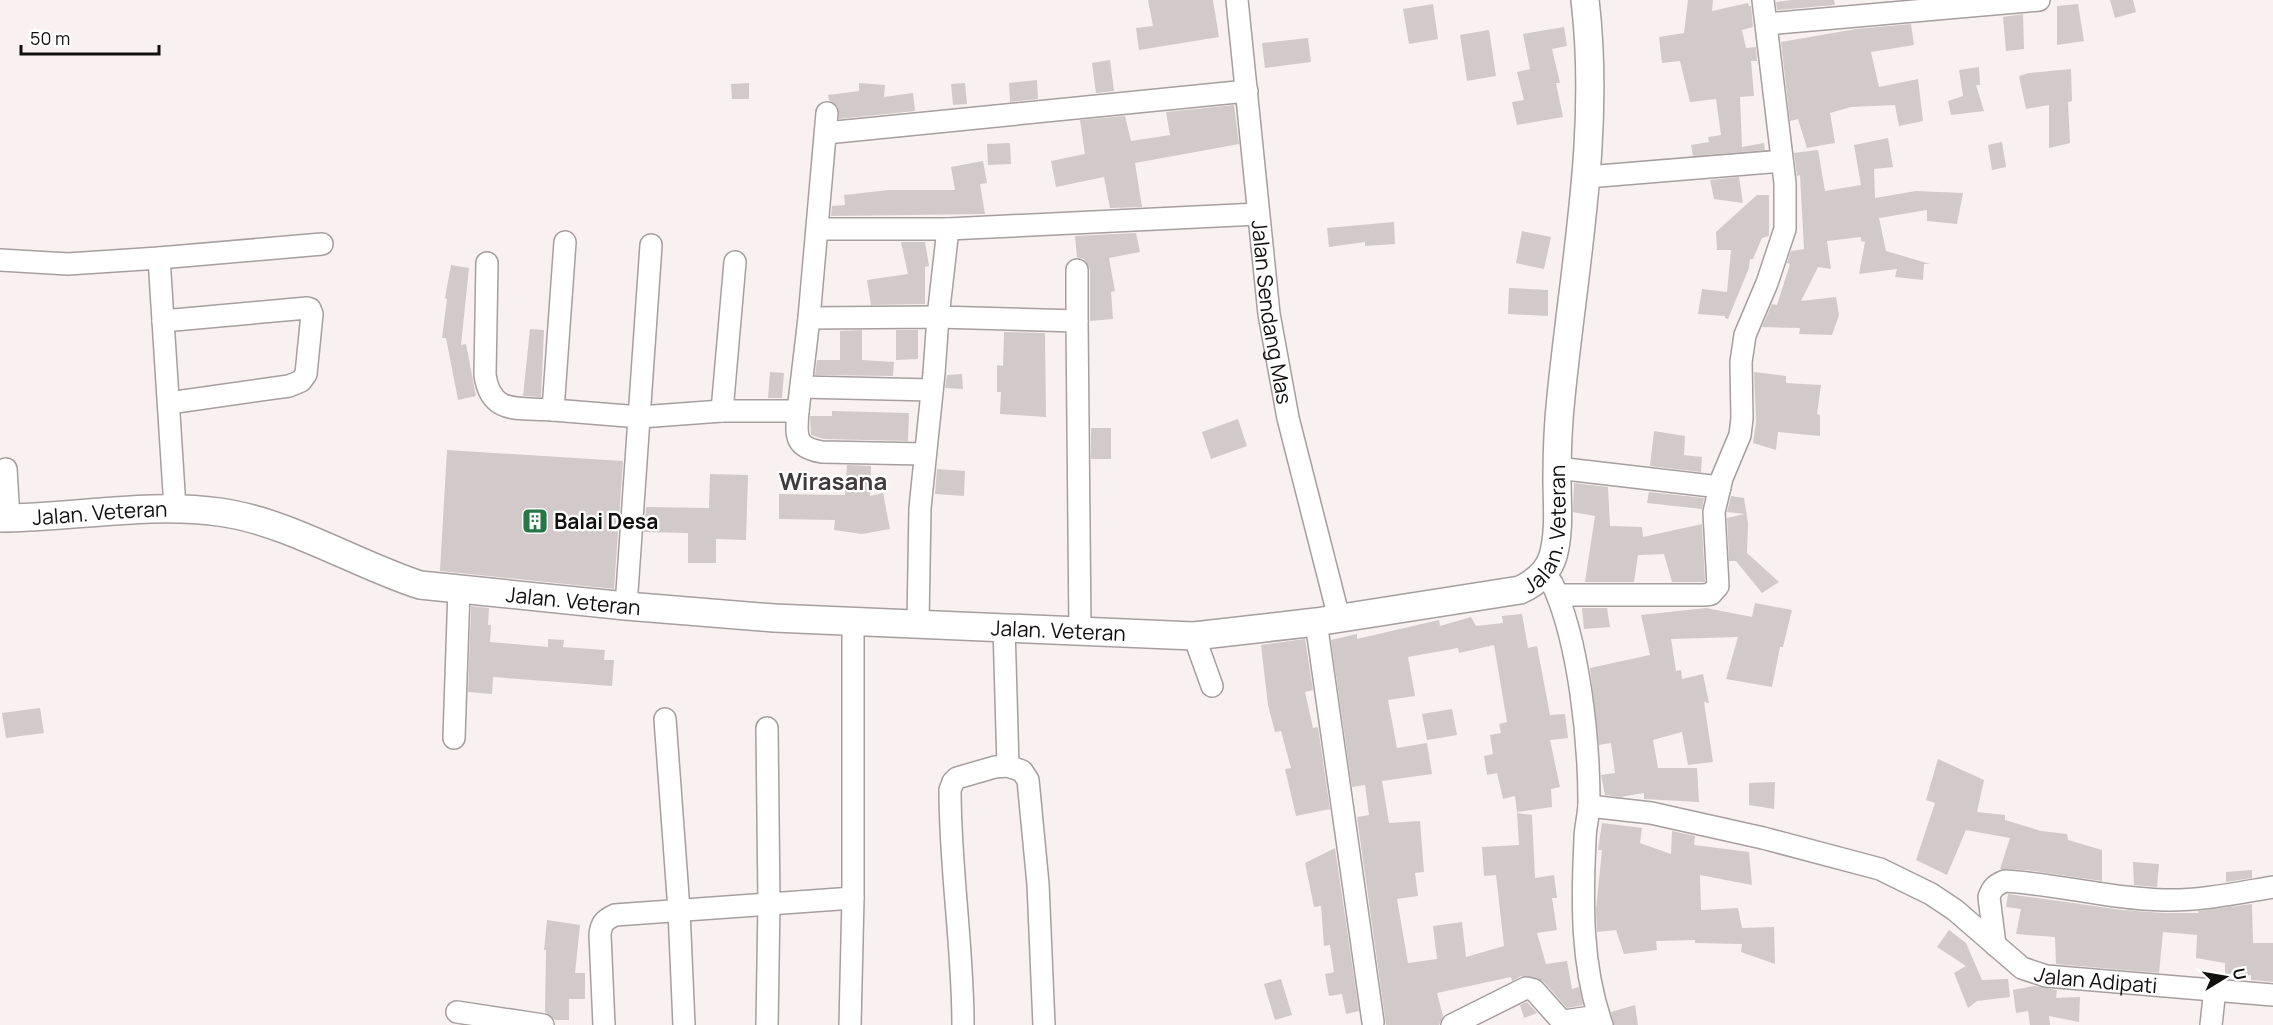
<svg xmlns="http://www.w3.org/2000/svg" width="2273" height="1025" viewBox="0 0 2273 1025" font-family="Manrope,sans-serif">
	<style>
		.building { fill: #d2c9ca }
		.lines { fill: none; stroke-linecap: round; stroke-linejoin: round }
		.minor-casing { stroke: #a79e9f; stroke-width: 24 }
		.tertiary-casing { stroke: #a79e9f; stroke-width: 30 }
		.minor { stroke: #fff; stroke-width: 21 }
		.tertiary { stroke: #fff; stroke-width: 27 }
		.labels { text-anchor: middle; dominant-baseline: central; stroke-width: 4.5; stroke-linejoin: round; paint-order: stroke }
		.street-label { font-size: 21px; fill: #120f0f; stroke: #fff }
		.poi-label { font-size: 21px; font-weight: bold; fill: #120f0f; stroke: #fff; text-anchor: start }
		.quarter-label { font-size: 24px; font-weight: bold; fill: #423a3c; stroke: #fff }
	</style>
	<rect width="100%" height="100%" fill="#f9f0f1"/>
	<path class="building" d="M1148,0H1213L1219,37L1139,50L1136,28L1153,26Z
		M1688,0H1713L1712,11L1748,3L1749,6H1751L1753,27L1742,30L1746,48L1756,47L1757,61H1751L1754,96L1740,97L1742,147L1764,143L1765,150L1693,156L1691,145L1709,142L1708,137L1721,135L1716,99L1690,102L1680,61L1662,63L1659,37L1684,33Z
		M1792,0H1834L1835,5L1777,10L1776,2Z
		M2110,0H2133L2136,12L2115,18Z
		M1433,4L1438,39L1409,44L1403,9Z
		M2078,4L2084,41L2057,45V6Z
		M2023,14L2024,49L2006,51L2003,17Z
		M1911,24L1914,45L1871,52L1879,87L1918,79L1923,121L1899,126L1895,105L1851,107L1830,113L1835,143L1807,148L1798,119L1790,121L1781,42L1856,29Z
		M1564,27L1567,46L1552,49L1560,83H1556L1563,117L1517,125L1512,102L1524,100L1517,72L1530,69L1523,34Z
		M1489,30L1496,76L1467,81L1460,35Z
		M1308,38L1311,62L1265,68L1262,43Z
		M1110,60L1114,91L1096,93L1092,63Z
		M1979,67L1980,85H1976L1984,111L1951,115L1948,101L1963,96L1959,70Z
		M2071,69L2072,101L2068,102L2070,143L2049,148V105L2026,109L2019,76L2029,73Z
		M1037,80L1038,99L1010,102L1009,83Z
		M749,83V99H732L731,84Z
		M859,83L885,85L884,97L913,93L915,111L839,119L838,107L829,100L828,95L859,91Z
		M965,83L967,104L953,105L951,84Z
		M1234,105L1239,144L1135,163L1142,207L1110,208L1104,177L1056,187L1051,161L1085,154L1080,120L1125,116L1131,141L1170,135L1166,112Z
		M1888,138L1893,167L1874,169L1875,198L1916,191L1963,193L1957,224L1927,221V210L1879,218L1886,251L1930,264H1924L1923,280L1895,277L1897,269L1859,274L1865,242L1861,241V237L1827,241L1831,269L1818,267L1801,301L1836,297L1839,315L1832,335L1799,334L1800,328L1762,327L1772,304L1777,305L1790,264L1787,263L1791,251L1804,249L1800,175L1797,176L1794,153L1818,150L1825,191L1861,185L1854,145Z
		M2002,142L2006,167L1992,170L1988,145Z
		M1010,143L1011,164L988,165L987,144Z
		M983,161L987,183L980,184L985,214L831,216L832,206L845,205L844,195L889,190H955L951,167Z
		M1739,177L1743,203L1714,199L1710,180Z
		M1757,195H1769V236L1762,238L1753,259H1750L1749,268L1728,319L1725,318V316L1698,314L1702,289L1727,292L1731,250H1717L1716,232Z
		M1394,222L1395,244L1365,246V242L1329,247L1327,228Z
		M1522,231L1551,237L1544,269L1516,263Z
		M1136,233L1140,252L1109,258L1115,291L1111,292L1113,319L1090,321V269L1084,259L1077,257L1075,236Z
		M901,242H925L929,266L925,267V304L871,305L867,280L908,274Z
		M451,265L469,268L461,345L466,344L476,396L458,400L446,338H442L447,299L445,298Z
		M1509,288L1548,290V316L1508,314Z
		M530,329L544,330L541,397L523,396Z
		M862,330V360L894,362L893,376L815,375L817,360H840V331Z
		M896,330H918V359L896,360Z
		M1004,332L1045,333L1046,417L1000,414L1001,392H997V365L1003,366Z
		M770,372L784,373L782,398H768Z
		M1754,372L1786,376V383L1821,385L1817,414L1820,415V436L1778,432L1776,450L1753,443L1756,422Z
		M962,374L963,389L945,388L947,375Z
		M832,411L909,413L908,441L824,439L811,435L810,416H832Z
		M1238,419L1247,446L1211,459L1202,432Z
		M1091,428H1111V459H1091Z
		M1654,431L1685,436L1684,455L1702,457L1701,472L1650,466Z
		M447,450L623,461L614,589L440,571Z
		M847,465L871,466L870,496L883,493L890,529L862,534L834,530L835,520L779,519V494L845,495Z
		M937,469L965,471L964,496L935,494Z
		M710,474L748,475L746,540L716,539V563H688V533L644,532L646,507L709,508Z
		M1574,483L1608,487L1610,526L1642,527L1643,537L1702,524L1705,582H1672L1664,554L1638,555L1634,582H1585L1595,516L1573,512Z
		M1649,492L1704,498L1702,509L1647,503Z
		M1731,496L1744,498L1748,523L1747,553L1779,582L1762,593L1736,561H1729L1727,518L1745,514L1727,512Z
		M1755,603L1792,610L1783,647H1780L1772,687L1726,679L1738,637L1671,639L1676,671L1681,670L1682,679L1703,674L1709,703L1704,702L1713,762L1688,765L1682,732L1653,740L1658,768H1697L1699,802L1644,799V793L1620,797L1605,795L1601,775L1615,773L1611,743L1599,745L1590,668L1650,655L1641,615L1706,608L1752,617Z
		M471,606L489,608L488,625H491L490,642L548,647V639L564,640L563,647L605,650L604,660H614L612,686L493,677L492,694L468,692Z
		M1582,608H1607L1610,627L1584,629Z
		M1522,614L1528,648L1537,646L1550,715L1565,714L1568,738L1550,740L1560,787L1551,789L1552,807L1517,812L1515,796L1503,799L1497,773L1487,775L1484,756L1493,754L1490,735L1501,733L1499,724L1507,722L1494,645L1459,653L1458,648L1408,657L1415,696L1388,700L1397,748L1427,743L1432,774L1382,781L1389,823L1420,821L1424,872L1415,873L1418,896L1397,899L1408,963L1437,959L1433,926L1462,922L1466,957L1504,946L1496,875L1484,876L1482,847L1519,845L1517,813L1532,815L1535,878L1554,875L1557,898H1552L1557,930L1537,933L1546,964L1567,961L1572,989L1579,987L1583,1005L1567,1008L1544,982L1537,978L1521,976L1512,981L1511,977L1437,993L1443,1016L1439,1025H1386L1357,817L1369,815L1365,785L1352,787L1331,640L1357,634V639L1439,620L1440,626L1471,617L1476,626L1503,623L1502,616Z
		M1305,639L1313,690L1305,692L1313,728L1318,727L1330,809L1296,816L1285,769L1291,768L1281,731L1275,732L1268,705L1261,645Z
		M40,708L44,733L6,738L2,713Z
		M1452,709L1457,735L1427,740L1422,714Z
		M1938,759L1984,780L1977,812L2005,815V820L2041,831L2067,834L2068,840L2102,850V881L2026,870L2000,869L2010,838L1966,830L1947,875L1916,860L1935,803L1926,800Z
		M1775,782L1774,809L1749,805V783Z
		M1602,823L1642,828L1640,843L1671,854L1672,831L1695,836L1694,845L1749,852L1752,885L1700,875L1701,910L1738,908L1742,928L1774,927L1775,964L1741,952L1742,944L1695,943V940L1656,941L1657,950L1624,954L1616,930L1597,932L1596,909L1602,850H1598Z
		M1335,848L1359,1011L1346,1014L1342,994L1329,996L1325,974L1334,972L1330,945L1324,946L1321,906L1314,907L1305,863Z
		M2133,862L2159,864L2157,887L2134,885Z
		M2252,870V878L2226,882V872Z
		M2008,894L2122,910L2163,913H2198V911L2252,904L2253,943H2273V982L2251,980V975L2225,978V963L2196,958L2197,935L2163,932L2159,973L2056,964L2055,937L2016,934L2021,909L2006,907Z
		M547,920L580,925L575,973H585V999H569V1020H555L545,1012L546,950H544Z
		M1949,930L1966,943L1982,980L2008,979L2010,997L1977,1001L1968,1008L1954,973L1966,966L1937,947Z
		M1281,979L1292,1015L1275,1020L1264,984Z
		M2034,986L2057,990L2056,998L2080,997L2079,1022L2049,1016L2050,1025H2030L2028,1011L2016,1013L2013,990Z
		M1527,1002L1537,1013L1524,1018L1520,1005Z
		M1635,1005L1638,1025H1614L1611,1012Z"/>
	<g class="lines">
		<defs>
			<g id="minor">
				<path id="s1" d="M1237,0L1269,314L1288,418L1339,618"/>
				<path d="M1767,24L2039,0"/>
				<path d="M826,133L1247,91"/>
				<path d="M1587,177L1782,161"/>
				<path d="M818,229H948L1258,214"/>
				<path d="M948,229L938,317L1077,321V270"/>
				<path d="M565,242L553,410L640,417L722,411H798L809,318L827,113"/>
				<path d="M0,260L68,264L159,258"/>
				<path d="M487,263L485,375C491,416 519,407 553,410"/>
				<path d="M809,318L938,317L934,373L920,508L918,623"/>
				<path d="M163,321L307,308L310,309L312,314L306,374L301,381L289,386L169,403"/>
				<path d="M1077,321L1080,631"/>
				<path d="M801,387L932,390"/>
				<path d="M722,411L735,262"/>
				<path d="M798,411C796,436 794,447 822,452L924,454"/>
				<path d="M1557,468L1720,487"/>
				<path d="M6,469L9,518"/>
				<path d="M175,508L159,258L322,244"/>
				<path d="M1552,583C1579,641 1589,739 1589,803C1589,815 1585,827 1585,840C1582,902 1581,966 1602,1025"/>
				<path d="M1558,595H1704L1711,594L1718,586L1714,512L1722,478L1740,435L1742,418L1741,362L1745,335L1767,283L1785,229V183L1763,0"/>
				<path d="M626,606L651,245"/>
				<path d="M1316,622L1373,1022"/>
				<path d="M1004,627L1008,766L1022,771L1028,780L1038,884L1044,1025"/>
				<path d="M1194,636L1212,686"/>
				<path d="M665,719L679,910L684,1025"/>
				<path d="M454,738L459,589"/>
				<path id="s2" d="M1589,806L1651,813L1763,838L1880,869L1931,894L1955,910L2022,968L2046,976L2273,995"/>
				<path d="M1995,945L1989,897C1992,888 1995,885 2005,881C2058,884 2110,899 2164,900C2200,901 2237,893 2273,887"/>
				<path d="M457,1012L543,1025"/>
				<path d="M604,1025L600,935C601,924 604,920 615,915L853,898"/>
				<path d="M767,1025L769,903L767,728"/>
				<path d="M850,1025L853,898V621"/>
				<path d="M963,1025C963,947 950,869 950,790L953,782L957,778L995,767L1008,766"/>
				<path d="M1452,1025L1526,988L1534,990L1559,1018L1564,1021L1598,1016"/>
				<path d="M2211,1025L2215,989"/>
			</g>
			<g id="tertiary">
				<path id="s3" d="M0,518C73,518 146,502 219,512C287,521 355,564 420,585L626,606L774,618L1194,636L1316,622L1520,590C1535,583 1548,573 1553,556C1560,531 1557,504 1557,479C1557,452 1558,424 1561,397C1574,265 1601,133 1585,0"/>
			</g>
		</defs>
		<use href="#minor" class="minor-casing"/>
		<use href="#tertiary" class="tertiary-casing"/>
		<use href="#minor" class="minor"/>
		<use href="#tertiary" class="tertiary"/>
	</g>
	<defs>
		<symbol id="building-square" viewBox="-11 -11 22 22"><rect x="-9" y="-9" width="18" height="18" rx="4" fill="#267646" stroke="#fff"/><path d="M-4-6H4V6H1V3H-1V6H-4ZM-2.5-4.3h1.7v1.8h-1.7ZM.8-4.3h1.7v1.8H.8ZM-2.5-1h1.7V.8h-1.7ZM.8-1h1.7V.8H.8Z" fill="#fff"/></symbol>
	</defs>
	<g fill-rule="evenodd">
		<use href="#building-square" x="520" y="506" width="30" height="30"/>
	</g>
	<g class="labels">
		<g class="street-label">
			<text stroke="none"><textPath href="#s1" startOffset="314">Jalan Sendang Mas</textPath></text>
			<text stroke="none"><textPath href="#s3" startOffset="100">Jalan. Veteran</textPath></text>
			<text stroke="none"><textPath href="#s3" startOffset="1612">Jalan. Veteran</textPath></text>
			<text stroke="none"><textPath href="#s3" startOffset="588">Jalan. Veteran</textPath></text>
			<text stroke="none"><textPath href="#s3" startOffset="1074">Jalan. Veteran</textPath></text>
			<text stroke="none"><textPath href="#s2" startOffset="548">Jalan Adipati</textPath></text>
		</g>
		<g class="poi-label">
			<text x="554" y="521">Balai Desa</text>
		</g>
		<g class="quarter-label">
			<text x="833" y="480">Wirasana</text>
		</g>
	</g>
	<g transform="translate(2225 977) rotate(79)" stroke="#ffffff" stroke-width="4.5" paint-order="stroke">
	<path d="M0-4.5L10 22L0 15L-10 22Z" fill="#120f0f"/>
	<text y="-9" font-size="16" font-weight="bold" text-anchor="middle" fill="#120f0f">U</text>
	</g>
	<path d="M21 45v9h138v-9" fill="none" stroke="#120f0f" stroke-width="3"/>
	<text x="30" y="45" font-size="18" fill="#120f0f" stroke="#ffffff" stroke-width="4.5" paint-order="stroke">50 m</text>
</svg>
